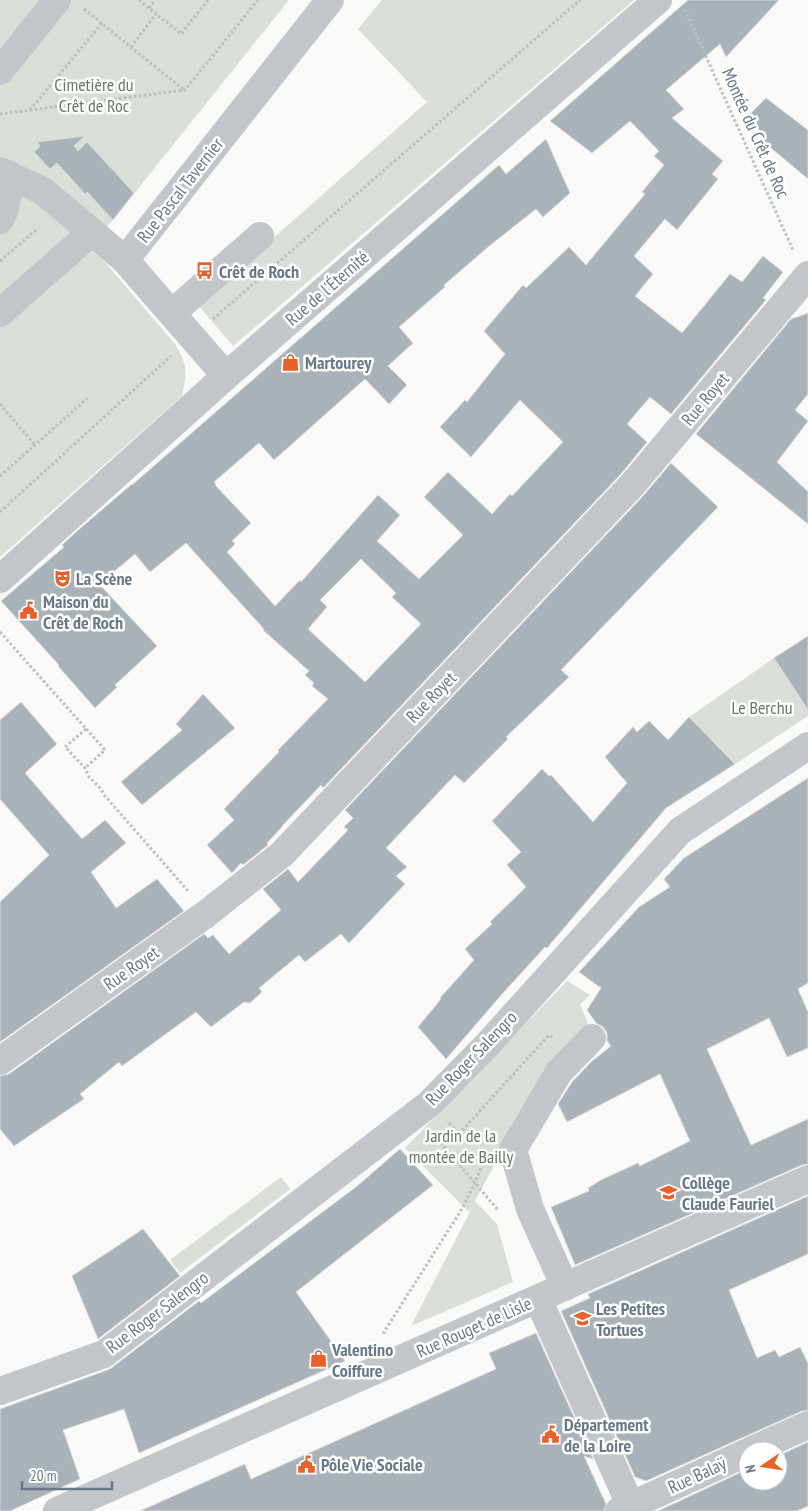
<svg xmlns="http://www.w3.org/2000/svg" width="808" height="1511" viewBox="0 0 808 1511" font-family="'PT Sans Narrow',sans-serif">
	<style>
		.green { fill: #d9ded6 }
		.building { fill: #a9b1b9; stroke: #dbdbd9; fill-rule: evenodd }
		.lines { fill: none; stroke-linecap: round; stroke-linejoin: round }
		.path { stroke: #bcbfc2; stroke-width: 3; stroke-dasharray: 2.5 2.5; stroke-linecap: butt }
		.minor { stroke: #c2c6cb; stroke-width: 28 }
		.labels { text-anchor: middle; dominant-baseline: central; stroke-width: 5; stroke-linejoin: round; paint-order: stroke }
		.park-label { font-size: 18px; fill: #667a63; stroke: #fff }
		.street-label { font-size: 18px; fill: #687889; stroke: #fff }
		.poi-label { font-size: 18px; font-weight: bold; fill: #687889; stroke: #fff; text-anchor: start }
	</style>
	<rect width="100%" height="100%" fill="#f9f9f7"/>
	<path class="green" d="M0,0H289L113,220L88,248L104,261L175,344C188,366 187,372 182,396L0,557Z
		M382,0H634L233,346L198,305L427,102L358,29Z
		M774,658L808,710V716L735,764L689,717Z
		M567,981L590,995L580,1004L589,1026L516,1125L475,1201L497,1224L513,1282L411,1326L474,1204L469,1212L405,1148Z
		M281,1177L290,1189L180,1273L170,1260Z"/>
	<path class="building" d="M688,0H779L726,57L720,44L666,90L684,109L672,118L723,161L712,174L718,179L677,230L665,219L634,256L653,274L635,296L682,333L730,274L742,282L763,256L783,272L763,298L766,300L671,414L650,397L627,424L647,442L621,474L323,788L321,785L282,826V827L267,843L268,845L243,865L241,863L232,873L207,845L234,820L224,809L279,752L278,750L328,699L312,686L314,683L305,675L309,671L263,630L264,629L186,543L150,572L135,554L99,584L157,646L115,685L117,687L95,708L58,666L59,665L1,601L64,547L62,545L76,532L132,484V485L499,165L506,174L546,139L570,193L543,217L536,209L488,247L444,285L445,287L399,327L413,343L388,366L407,385L389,404L365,379L274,460L259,443L214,482L216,484L215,485L251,523L232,541L235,544L227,552L275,606L300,580L301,582L378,495L400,515L377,541L419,579L463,535L424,497L448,472L492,514L510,494L512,496L563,442L520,400L471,457L440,427L465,400L467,402L505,354L484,331L523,285L526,288L569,247L586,265L645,194L642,192L664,165L654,156L659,151L630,121L592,153L550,121ZM361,559L396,593L392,597L421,624L365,682L308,629L327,607L320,600Z
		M766,98L808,130V179L765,143L751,113Z
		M85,136L74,146L78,151L87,142L134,193L113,220L87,192L85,194L57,163L50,169L34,152L40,146L37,142Z
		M808,313V394L795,410L808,421L777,462L808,492V524L696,434L791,319Z
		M671,463L718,507L561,670L569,677L506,737L508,739L464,783L455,775L386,848L407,867L396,876L405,884L349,943L341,934L305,962L299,955L259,988L262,992L250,1003L244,1002L211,1027L196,1012L122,1066L119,1062L80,1094L84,1099L14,1146L0,1129V1076L9,1074L204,934L208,938L213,935L229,954L281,910L263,889L288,869L298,882L348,830L344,827L353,818L345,810L644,495Z
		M808,636V710L774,658Z
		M203,694L235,728L142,805L121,782L182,730L176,724Z
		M21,702L57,744L25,773L82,839L105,820L126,843L91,872L116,908L157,879L184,911L0,1042V902L49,855L0,799V720Z
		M689,717L735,764L666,808L547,948L545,947L503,993L446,1059L418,1027L441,999L440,998L474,960L465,949L492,924L490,922L526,887L507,865L521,852L492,821L542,769L549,776L551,775L593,822L627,783L605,757L633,727L637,732L649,721L668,740Z
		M808,778V983L798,989L808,1012V1048L787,1057L769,1018L707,1049L751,1145L808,1119V1164L802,1165L575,1265L551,1207L589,1191L588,1188L601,1180L638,1163L640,1166L690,1141L660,1074L567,1122L558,1104L572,1082L591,1062L611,1046L607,1041V1033L603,1027L596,1023L587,1010L601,988L579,972L639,907L670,887L664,879L684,858Z
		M400,1149L433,1185L296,1292L345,1361L139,1453L124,1409L63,1430L80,1479L10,1511H0V1409L110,1369L199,1301L201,1303L356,1187Z
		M808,1196V1254L729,1290L757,1358L775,1350L779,1357L800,1347L808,1363V1410L802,1411L646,1481L635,1477L561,1311L590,1298L588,1294Z
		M143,1229L180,1276L98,1339L72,1276Z
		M536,1333L593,1459L584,1456L606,1504L604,1511H140L245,1464L251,1479L496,1369L489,1353Z
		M808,1442V1506L797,1511H658L748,1469V1481H778V1456Z"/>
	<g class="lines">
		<path class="path" d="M139,0L181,34L208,0
			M149,8L155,0
			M84,9L184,90
			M685,10L793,250
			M131,47L156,14
			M30,110L102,23
			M0,114L185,90L258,0
			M0,261L38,228
			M213,319L580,0
			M0,404L35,445
			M0,476L89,397
			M0,512L171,356
			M0,632L105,750L85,768
			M86,729L65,747L85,768L89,777L101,789L105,796L189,892
			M449,1123L459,1134L549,1035L554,1038
			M434,1135L498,1210
			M384,1334V1332L460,1212L475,1183L485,1158"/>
		<path class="minor" d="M0,71L57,0
			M0,171L43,191L125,260L226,376
			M0,220C8,207 8,189 8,174
			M125,260L330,0
			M0,313L92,232
			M172,313L260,236
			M0,579L226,376L658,0
			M0,1061L206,914L282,854L633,484L808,275
			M565,1287L530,1209L513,1150L559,1072L592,1038
			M538,1299L633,1511
			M0,1391L104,1354L429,1104L488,1044L680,831L808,746
			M750,1451L808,1425
			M57,1511L808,1179
			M619,1511L748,1452"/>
	</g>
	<defs>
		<symbol id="bus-bare" viewBox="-9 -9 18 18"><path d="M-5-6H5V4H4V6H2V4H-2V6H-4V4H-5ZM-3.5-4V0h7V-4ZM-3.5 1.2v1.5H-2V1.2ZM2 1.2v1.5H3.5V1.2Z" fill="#e76129" stroke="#fff" stroke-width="2.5" paint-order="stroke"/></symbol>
		<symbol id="shop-bare" viewBox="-9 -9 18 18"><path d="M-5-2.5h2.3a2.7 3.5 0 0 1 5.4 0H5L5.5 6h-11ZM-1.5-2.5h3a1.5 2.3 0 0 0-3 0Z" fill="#e76129" stroke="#fff" stroke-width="2.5" paint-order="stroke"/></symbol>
		<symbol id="theatre-bare" viewBox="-9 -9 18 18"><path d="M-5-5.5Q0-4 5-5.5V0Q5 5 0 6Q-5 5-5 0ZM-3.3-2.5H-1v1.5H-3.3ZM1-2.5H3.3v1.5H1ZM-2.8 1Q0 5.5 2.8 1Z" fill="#e76129" stroke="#fff" stroke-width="2.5" paint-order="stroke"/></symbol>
		<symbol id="civic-bare" viewBox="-9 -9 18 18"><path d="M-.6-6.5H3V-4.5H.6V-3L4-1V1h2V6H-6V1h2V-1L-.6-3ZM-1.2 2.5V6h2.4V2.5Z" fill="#e76129" stroke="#fff" stroke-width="2.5" paint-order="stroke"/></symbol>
		<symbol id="school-bare" viewBox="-9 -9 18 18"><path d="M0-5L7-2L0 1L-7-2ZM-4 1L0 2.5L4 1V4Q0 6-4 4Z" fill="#e76129" stroke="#fff" stroke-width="2.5" paint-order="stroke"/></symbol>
	</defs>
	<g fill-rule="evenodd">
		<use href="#bus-bare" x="192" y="258" width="25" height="25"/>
		<use href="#shop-bare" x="278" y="350" width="25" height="25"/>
		<use href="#theatre-bare" x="50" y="566" width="25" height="25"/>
		<use href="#civic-bare" x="16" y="598" width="25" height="25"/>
		<use href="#school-bare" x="656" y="1180" width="25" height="25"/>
		<use href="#school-bare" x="570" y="1306" width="25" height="25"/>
		<use href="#shop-bare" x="306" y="1346" width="25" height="25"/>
		<use href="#civic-bare" x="538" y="1422" width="25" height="25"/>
		<use href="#civic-bare" x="294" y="1452" width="25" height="25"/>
	</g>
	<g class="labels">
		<g class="park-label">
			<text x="94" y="84">Cimetière du<tspan x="94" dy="21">Crêt de Roc</tspan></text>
			<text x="762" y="707">Le Berchu</text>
			<text x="461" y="1135">Jardin de la<tspan x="461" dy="21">montée de Bailly</tspan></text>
		</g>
		<g class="street-label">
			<text transform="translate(756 133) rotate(66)">Montée du Crêt de Roc</text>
			<text transform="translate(180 190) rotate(-52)">Rue Pascal Tavernier</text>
			<text transform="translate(327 288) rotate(-41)">Rue de l'Éternité</text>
			<text transform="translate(705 399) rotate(-50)">Rue Royet</text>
			<text transform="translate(431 697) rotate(-46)">Rue Royet</text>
			<text transform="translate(131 968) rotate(-35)">Rue Royet</text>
			<text transform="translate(471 1058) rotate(-46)">Rue Roger Salengro</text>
			<text transform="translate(157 1312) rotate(-37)">Rue Roger Salengro</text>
			<text transform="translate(474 1327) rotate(-24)">Rue Rouget de Lisle</text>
			<text transform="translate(697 1475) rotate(-25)">Rue Balaÿ</text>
		</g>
		<g class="poi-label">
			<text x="219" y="271">Crêt de Roch</text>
			<text x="305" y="362">Martourey</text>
			<text x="76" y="578">La Scène</text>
			<text x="43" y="601">Maison du<tspan x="43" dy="21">Crêt de Roch</tspan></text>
			<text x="682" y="1182">Collège<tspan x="682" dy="21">Claude Fauriel</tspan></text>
			<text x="596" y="1308">Les Petites<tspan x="596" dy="21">Tortues</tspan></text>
			<text x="332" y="1349">Valentino<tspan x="332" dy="21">Coiffure</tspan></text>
			<text x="564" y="1424">Département<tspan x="564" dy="21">de la Loire</tspan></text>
			<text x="321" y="1464">Pôle Vie Sociale</text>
		</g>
	</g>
	<g transform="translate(763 1466) rotate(257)"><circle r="24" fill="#ffffff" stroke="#c3c9d0"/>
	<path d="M0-4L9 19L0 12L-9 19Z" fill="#e76129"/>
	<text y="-8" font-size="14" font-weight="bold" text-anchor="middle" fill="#687889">N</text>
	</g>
	<path d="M22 1481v8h90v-8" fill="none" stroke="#687889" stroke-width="2.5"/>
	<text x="30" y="1481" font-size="15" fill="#687889" stroke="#ffffff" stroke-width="4" paint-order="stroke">20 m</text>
</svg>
